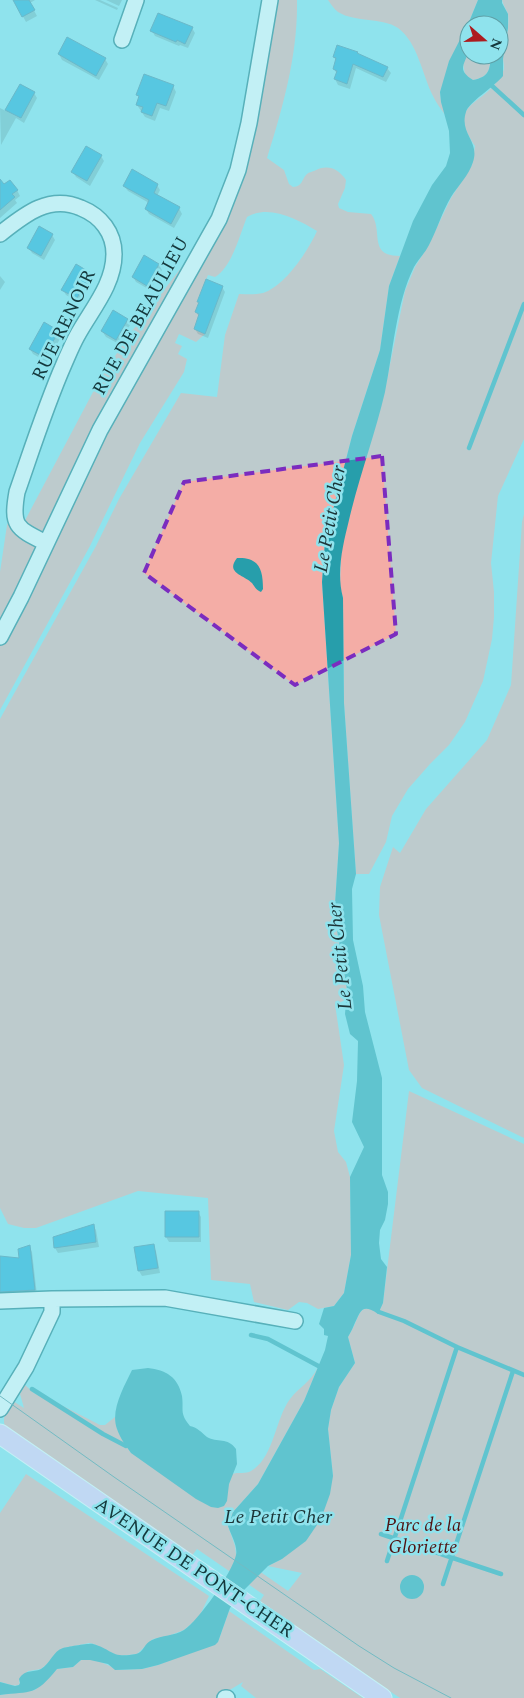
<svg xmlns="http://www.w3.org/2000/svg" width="524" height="1698" viewBox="0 0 524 1698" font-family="Spectral,serif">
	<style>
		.green { fill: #f4ada6 }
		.water { fill: #279eab; fill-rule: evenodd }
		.shadow { fill: #0003 }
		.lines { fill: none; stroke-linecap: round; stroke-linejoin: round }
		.stream { stroke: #279eab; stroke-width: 4.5 }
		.building { fill: #12a5d2; stroke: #3d849f }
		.minor-casing { stroke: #12727c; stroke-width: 18 }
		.major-casing { stroke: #fff; stroke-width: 21 }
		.minor { stroke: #fff; stroke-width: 15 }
		.major { stroke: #facafb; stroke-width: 19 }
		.tram { stroke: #4e8990; stroke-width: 1 }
		.marked { fill: none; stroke: #7b2cbf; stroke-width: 4; stroke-dasharray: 10 6; stroke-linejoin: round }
		.labels { text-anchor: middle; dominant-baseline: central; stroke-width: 5; stroke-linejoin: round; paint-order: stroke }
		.street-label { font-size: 19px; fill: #14383c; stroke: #8fe3ed }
		.park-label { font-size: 19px; font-style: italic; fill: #511211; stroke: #8fe3ed }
		.water-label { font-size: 20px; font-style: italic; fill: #1c3538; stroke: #8fe3ed }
	</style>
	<rect width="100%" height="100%" fill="#8fe3ed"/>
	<path class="green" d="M270,0H297C298,54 283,107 267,158L284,170L289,184L293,187C303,186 301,180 307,174C309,172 312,172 314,171C327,164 338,168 346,180L345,188L338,204L339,208L348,212L371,214C384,230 367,256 400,256L389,286L380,350L352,436L325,541L322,582L339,843L335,904L336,924L347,989L346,1000L335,1004L344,1065L334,1131L338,1152L346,1162L350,1177L351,1255L344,1293L334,1306L318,1309L307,1303L299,1302L288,1310L254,1302L250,1284L211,1280L208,1198L138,1191L36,1228H24L8,1224L0,1208V719L96,546L119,499L181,393L217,397L225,335L239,294C247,294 255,295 263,293C285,286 308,251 317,231C297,219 269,204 247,217C240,234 232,267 215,277L208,275L197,301L199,302L195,312L199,314L194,329L205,334L196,342L179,334L175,343L182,346L178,354L187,359L184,372L140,443L90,546L0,710V572L7,525L14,510L21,528L101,377L129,335L219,219L230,194Z
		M328,0H478L440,92L441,102L446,116C441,109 436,103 433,96C422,74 418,43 398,28C382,17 356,23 338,12C334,9 331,4 328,0Z
		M502,0H524V439L498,496L491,563L494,592V617L492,639L483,681L465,722L449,745L430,764L408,789L392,816L386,842L369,874H356L344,703L343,598L340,588L341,550L358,482L384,394L405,291L415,267L428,246L451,198L472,165L475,146C445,103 483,106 499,78C501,75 504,71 504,68C504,64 503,60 503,57C504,43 510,28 508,14C506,9 503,5 502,0Z
		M469,50V55H491C490,70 489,77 473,80L465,75L463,63Z
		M524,514V1138L422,1088L409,1070L379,915L380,887L393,847L400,853L426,809L487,740L511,685L522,522Z
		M409,1091L524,1144V1698H400L261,1605L262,1602L260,1601L264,1595L197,1549L191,1557L6,1430C1,1418 6,1411 13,1401L24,1408L20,1394L25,1385L34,1393L61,1405L100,1425H105L115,1417L117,1429L131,1453L229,1484L232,1474C238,1472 246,1474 251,1471C274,1458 275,1419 290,1399C300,1386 310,1383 318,1367L304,1401L258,1484L233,1512L228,1526L235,1546L236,1555L288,1591L302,1573L268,1566L282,1559L333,1476L328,1429L331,1410L339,1387L355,1363L348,1337C350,1333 352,1330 354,1326C360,1313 361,1302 378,1313L383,1303Z
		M26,1474L209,1596L199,1617L184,1630L168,1636L153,1639L137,1654L118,1656L94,1644L89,1643L64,1648L60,1650L46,1665L41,1669L28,1671L19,1681L20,1684C14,1688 7,1683 0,1682V1513Z
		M229,1611L314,1670L320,1669L363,1698H256L241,1686L243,1682L223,1694L220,1698H0V1695L35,1690L57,1669L73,1667L81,1660H96L119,1670L142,1669L158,1665L218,1642Z"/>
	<path class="water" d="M478,0H502V3L508,14V28L503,59V76C495,86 468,103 466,112C459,134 480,141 473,162C469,175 458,186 451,197C442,212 437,230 429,245C425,253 418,260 414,267C396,303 393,353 385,392C375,435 359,477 349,520C343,545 336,572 343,598L344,703L356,874L352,889L353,940L363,986L365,1012L382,1078V1175L388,1192V1204L385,1220L380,1230L379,1243L381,1259L387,1267L383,1303L378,1314C361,1302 360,1313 354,1325C352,1330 350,1333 348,1337L355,1363L339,1387L331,1410L328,1429L333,1476L330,1494L321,1519L306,1541L282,1559L268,1566L244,1590L230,1608L218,1642L215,1645L158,1665L142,1669L115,1670L108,1664L90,1660H81L73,1667L57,1669C35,1696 32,1691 0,1695V1682L15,1686L19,1685L20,1683L19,1679C25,1669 32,1673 41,1669C50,1664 53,1651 63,1648C67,1647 90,1643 93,1644C112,1649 111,1659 136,1654C144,1652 144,1643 152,1640C162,1635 174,1636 184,1630C199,1620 232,1573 236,1555C238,1546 231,1535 228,1526L233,1512L258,1484L304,1401L325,1350L328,1336L324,1335V1329L319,1324L324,1308L334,1306L344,1293L351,1255L350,1177L364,1147L352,1122L357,1081L358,1041L350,1034L345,1014L347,989L336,924L335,904L339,843L322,582L325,541L352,436L380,350L389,286L413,221L432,185L446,166L450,153L449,131L441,102L440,92L449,61L469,22ZM469,25H499V55H491C490,70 489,77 473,80C456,69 465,65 469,50C471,43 469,32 469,25Z
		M237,558C259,557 263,569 263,589L261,592C255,589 255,587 252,583C244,575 225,573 237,558Z
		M148,1368C166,1370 178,1377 182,1396C184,1410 179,1413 190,1426C198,1428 201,1432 207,1437C217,1443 228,1437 236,1449L237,1464L229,1484L227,1501L224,1506L218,1508L211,1507L196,1499L131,1453C126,1446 120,1438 117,1429C110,1410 124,1387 132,1370Z
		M400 1587a12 12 0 1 1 24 0a12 12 0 1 1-24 0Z"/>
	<path class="shadow" d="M14,0H35L30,3L37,16L26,22Z
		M95,0H100L118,8L117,10Z
		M106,0H122L119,6Z
		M192,28L195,33L188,48L180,45L179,46L155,36L152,31Z
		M338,47L357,53L358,55L387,68L391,73L386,82L356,68L350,89L338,85L335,79L337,74L334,69L336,61L334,57Z
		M59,54L105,59L108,64L99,80L62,60Z
		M20,85L34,93L37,98L24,123L16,118L1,145L0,108L6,111Z
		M173,86L176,92L169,111L160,108L155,121L145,117L137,105L140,99L138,95Z
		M101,156L104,161L90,186L76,177L73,172Z
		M157,185L160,190L157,196L179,208L182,214L174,228L149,214L146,209L149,203L128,191L124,186Z
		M0,189L17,190L20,196L15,200L17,203L0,218Z
		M52,235L55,240L44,260L32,253L29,248Z
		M159,265L162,270L150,290L136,282L133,277Z
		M90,273L93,279L80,303L66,295L63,290Z
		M0,276L5,282L0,290Z
		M222,287L225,292L208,338L198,334L195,329L199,317L196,312L200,303L199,302Z
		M127,320L130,325L119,344L106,337L102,331Z
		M58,332L61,337L47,362L33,354L30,349Z
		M198,1212L201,1217V1242H169L166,1237Z
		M93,1225L96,1230L99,1247L58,1253L55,1248L54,1238Z
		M29,1246L32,1252L37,1295L0,1298V1258L21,1259Z
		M153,1246L156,1251L160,1273L142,1276L139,1271Z"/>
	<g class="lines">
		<path class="stream" d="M490,84L524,115
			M469,448L524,304
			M379,1312L404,1321L457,1347L524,1375
			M251,1335L268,1339L324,1369
			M32,1389L103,1434L126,1446
			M381,1534L501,1574
			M387,1561L457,1347
			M443,1584L513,1371"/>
	</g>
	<path class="building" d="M13,0H29L35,10L22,17Z
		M158,13L193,27L185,44L177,40L176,42L150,31Z
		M67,37L106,58L96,76L58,54Z
		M337,45L358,52L357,53L388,67L383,77L353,64L347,84L334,79L337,71L333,69L336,58L333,57Z
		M144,74L174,85L166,106L157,103L152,116L141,112L143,107L136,105L139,96L136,95Z
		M20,84L35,92L21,118L5,110Z
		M86,146L102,155L87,181L71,172Z
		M132,169L158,184L154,193L180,207L171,224L145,209L149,200L123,186Z
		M0,179L4,184L10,180L18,190L12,194L15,197L0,210Z
		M39,226L53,234L41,256L27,248Z
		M144,255L159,264L147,286L132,277Z
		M76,264L91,273L77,298L61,290Z
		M206,279L223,286L205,334L194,329L199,314L195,312L199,302H197Z
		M113,310L128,319L116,340L101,331Z
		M44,322L59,331L44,357L29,349Z
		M165,1211H199V1237H165Z
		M94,1224L96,1242L54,1248L53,1237Z
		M154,1244L158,1268L138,1271L134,1247Z
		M30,1245L35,1290L0,1292V1256L19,1258L18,1249Z"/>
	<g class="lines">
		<defs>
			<path id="minor" d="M122,40L136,0
				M0,234C24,215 49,194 81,208C101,216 114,233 114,254C114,285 91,310 77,336C72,345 68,355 64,364C46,405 32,449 17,492C11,526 16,528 46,543
				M0,637L21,597L100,430L219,219L238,170L249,123L270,0
				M0,1301L52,1299L165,1298L295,1321
				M0,1409L26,1367L52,1312V1299
				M225,1698H227"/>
			<path id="major" d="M0,1434L382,1698"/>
		</defs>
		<use href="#minor" class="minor-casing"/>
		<use href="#major" class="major-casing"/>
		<use href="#minor" class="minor"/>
		<use href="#major" class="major"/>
		<path class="tram" d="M0,1396L114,1477L359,1646L394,1668L451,1698"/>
	</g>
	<path d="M0 0H524V1698H0ZM382,456L396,634L295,685L144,573L184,482Z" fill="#8fe3ed" fill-opacity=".55" fill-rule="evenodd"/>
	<path class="marked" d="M382,456L396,634L295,685L144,573L184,482Z"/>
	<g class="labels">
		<g class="street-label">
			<text transform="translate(141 316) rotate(-61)">RUE DE BEAULIEU</text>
			<text transform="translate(64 325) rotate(-64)">RUE RENOIR</text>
			<text transform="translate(194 1568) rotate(34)">AVENUE DE PONT-CHER</text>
		</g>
		<g class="park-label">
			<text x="423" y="1525">Parc de la<tspan x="423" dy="22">Gloriette</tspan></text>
		</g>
		<g class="water-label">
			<text transform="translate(330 519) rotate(-80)">Le Petit Cher</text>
			<text transform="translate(340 956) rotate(-96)">Le Petit Cher</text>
			<text x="278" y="1517">Le Petit Cher</text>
		</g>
	</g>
	<g transform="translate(484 40) rotate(110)"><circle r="24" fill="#8fe3ed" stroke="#5e9fa6"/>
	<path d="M0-4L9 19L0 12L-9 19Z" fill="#ad1b1f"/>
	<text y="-8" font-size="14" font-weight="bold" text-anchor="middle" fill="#14383c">N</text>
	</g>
</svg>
